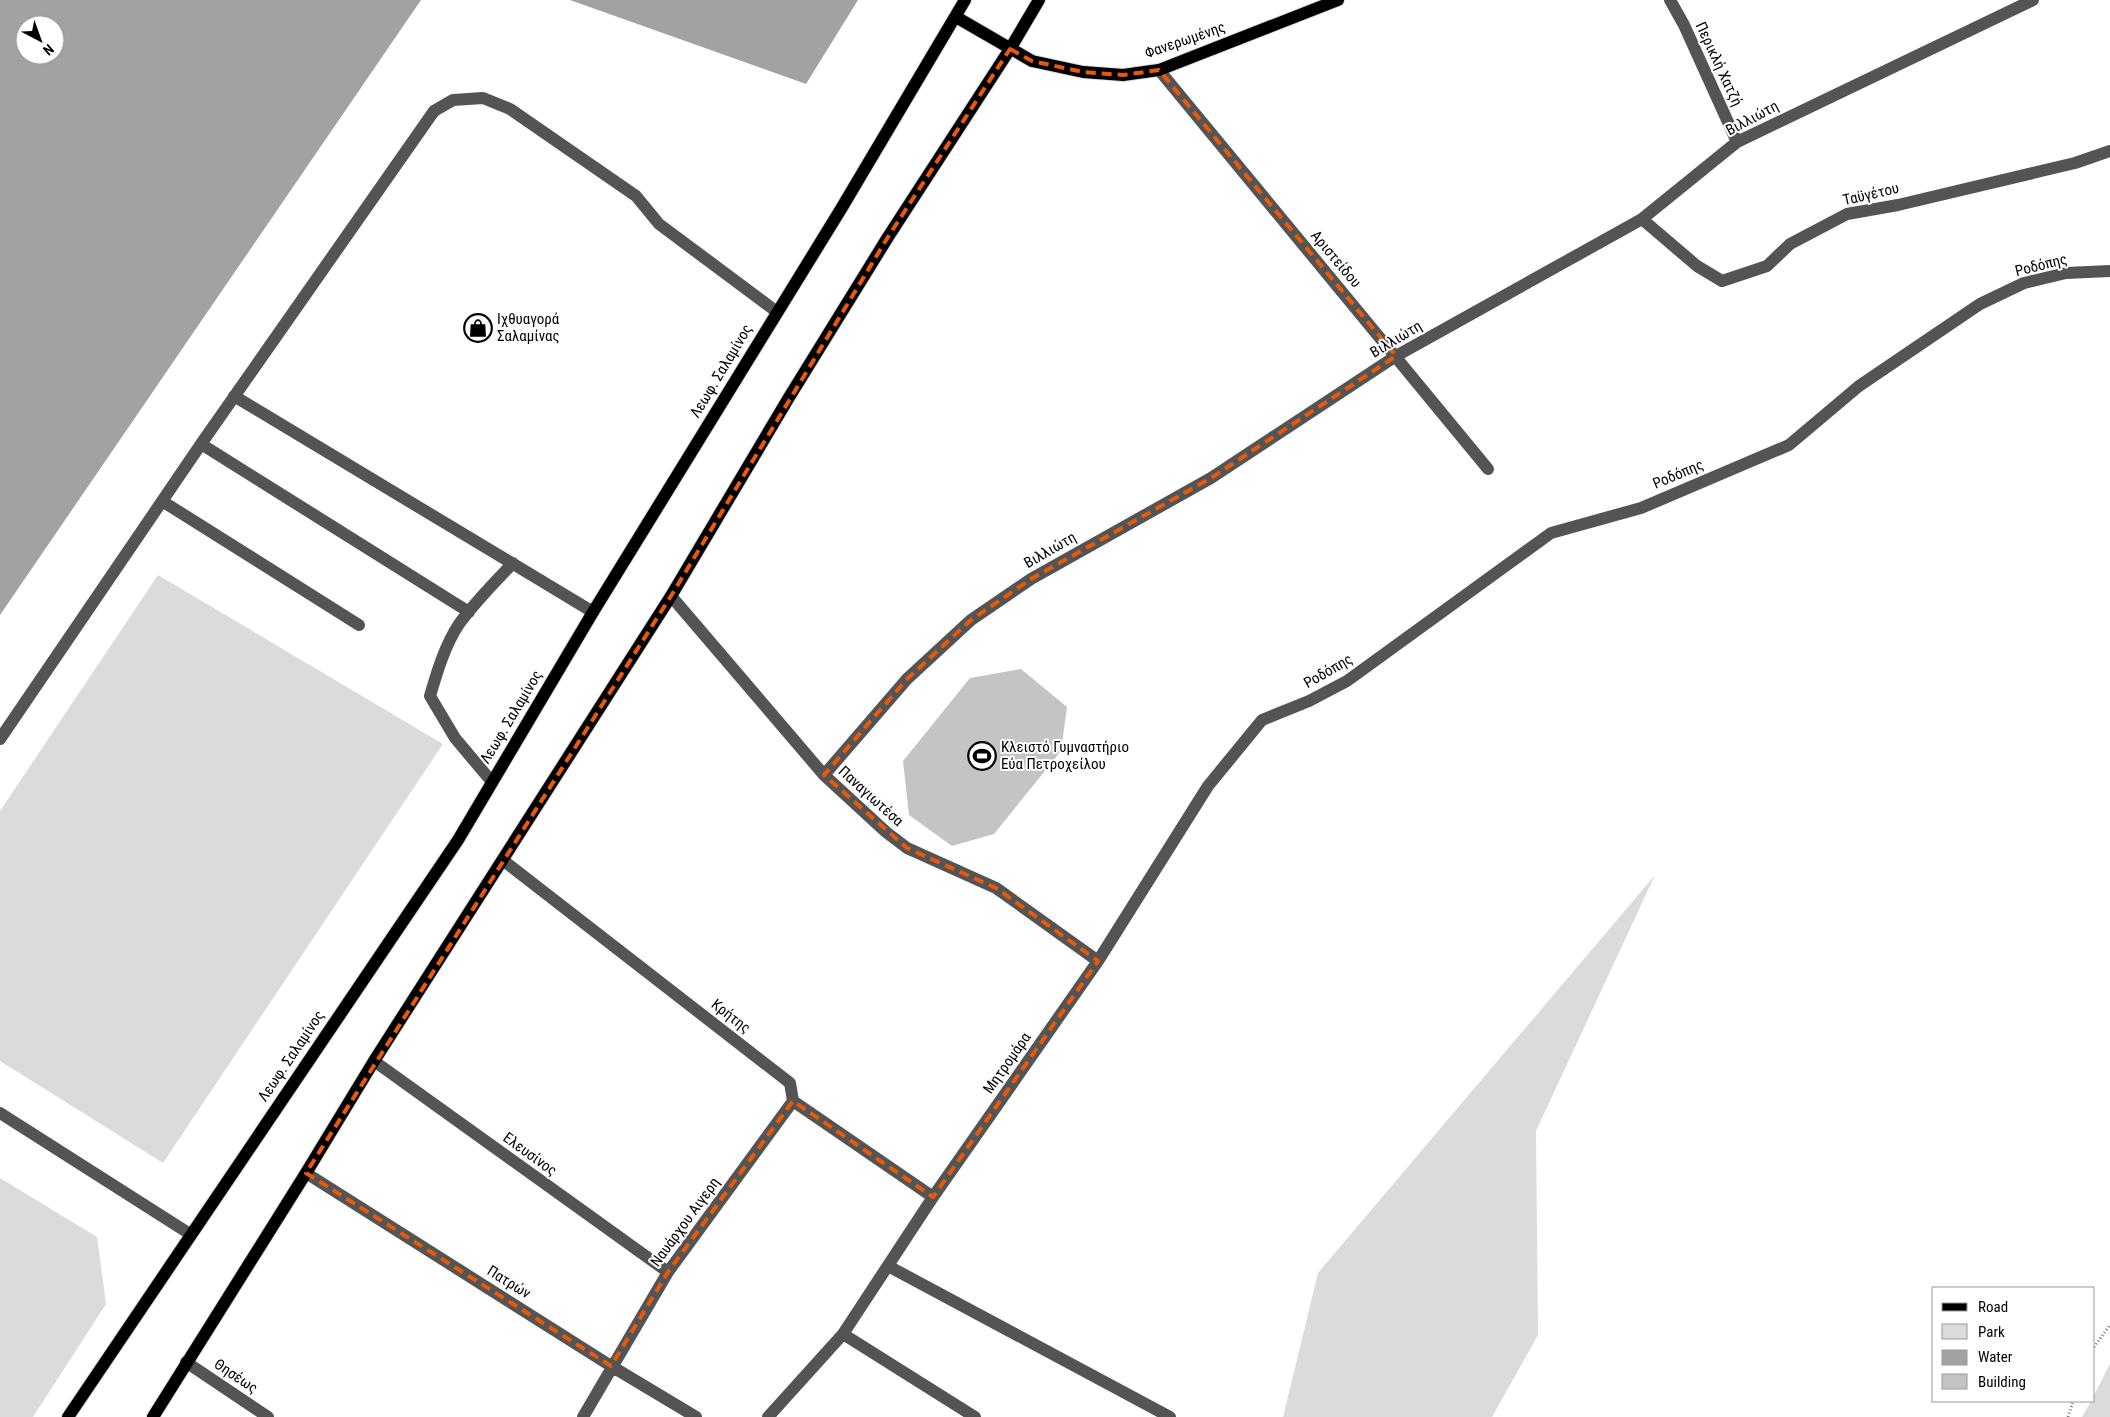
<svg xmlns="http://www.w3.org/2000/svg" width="2110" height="1417" viewBox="0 0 2110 1417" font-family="'Roboto Condensed',sans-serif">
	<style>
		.green { fill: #dbdbdb }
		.water { fill: #a2a2a2; fill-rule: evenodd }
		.building { fill: #c4c4c4 }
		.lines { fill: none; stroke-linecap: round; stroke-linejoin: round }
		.major-casing { stroke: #dbdbdb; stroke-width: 14 }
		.path { stroke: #767676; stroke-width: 3; stroke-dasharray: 1 2.5; stroke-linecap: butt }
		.minor { stroke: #545454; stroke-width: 12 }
		.major { stroke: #000; stroke-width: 12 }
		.marked { fill: none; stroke: #e8590c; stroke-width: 4; stroke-dasharray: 10 6; stroke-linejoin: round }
		.labels { text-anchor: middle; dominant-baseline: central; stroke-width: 4; stroke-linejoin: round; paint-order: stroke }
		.street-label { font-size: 15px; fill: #000; stroke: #fff }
		.poi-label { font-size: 15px; fill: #000; stroke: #fff; text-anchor: start }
	</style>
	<rect width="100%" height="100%" fill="#fff"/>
	<path class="green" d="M158,575L443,744L163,1163L0,1061V811Z
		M1655,875L1536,1131L1538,1335L1492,1417H1283L1318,1273Z
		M0,1178L97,1237L106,1304L33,1417H0Z
		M2110,1364V1417H2082L2091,1401H2094V1395Z"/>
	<path class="water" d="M0,0H421L0,615ZM25,25H55V55H25Z
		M570,0H858L806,84Z"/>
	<path class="building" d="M1021,669L1067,707L1061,751L994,834L952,846L909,815L903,761L970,678Z"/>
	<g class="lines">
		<defs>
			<path id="major" d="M956,17L1032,61L1083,72L1123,75L1159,70L1338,0
				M68,1417L458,840L593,612L841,209L965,0
				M153,1417L306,1173L374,1061L671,596L788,399L888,237L1010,49L1039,0"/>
		</defs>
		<use href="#major" class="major-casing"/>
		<path class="path" d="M2094,1347L2110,1325
			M2068,1417L2073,1401"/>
		<path class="minor" d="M1670,0L1684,25L1737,142
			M1159,70L1488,469
			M1642,219L1697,266L1722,281L1767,266L1790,244L1847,214L1898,205L2075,163L2110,151
			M234,396L593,612
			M201,444L469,612
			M162,501L359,625
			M671,596L824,775L886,832L907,848L996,888L1098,961
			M0,739L201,444L434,111L453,100L483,98L510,109L636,196L659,224L777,312
			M824,775L907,679L971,620L1031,579L1211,478L1396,356L1642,219L1737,142L2033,0
			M492,782L455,738L430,696C437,672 445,645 459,624C475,602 494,583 513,563
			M504,861L790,1083L793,1101L933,1197
			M374,1061L668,1272
			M0,1113L190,1234
			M306,1173L611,1366L696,1417
			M888,1266L1170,1417
			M843,1334L975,1417
			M186,1362L268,1417
			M583,1417L668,1272L793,1101
			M768,1417L843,1334L933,1197L1098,961L1208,786L1262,720L1309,701L1347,681L1551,533L1641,508L1789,445L1859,386L1980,304L2024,283L2066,273L2110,271"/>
		<use href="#major" class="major"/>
	</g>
	<path class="marked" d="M1010,49L1032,61L1083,72L1123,75L1159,70L1396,356L1211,478L1031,579L971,620L907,679L824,775L907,848L996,888L1098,961L933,1197L793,1101L668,1272L611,1366L306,1173L671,596L888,237Z"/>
	<defs>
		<symbol id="shop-ring" viewBox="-11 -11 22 22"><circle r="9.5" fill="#fff" stroke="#000" stroke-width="1.5"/><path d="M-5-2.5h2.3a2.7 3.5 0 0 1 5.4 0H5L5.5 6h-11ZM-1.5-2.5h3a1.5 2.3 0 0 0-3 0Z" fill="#000"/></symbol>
		<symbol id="stadium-ring" viewBox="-11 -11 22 22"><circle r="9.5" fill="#fff" stroke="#000" stroke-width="1.5"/><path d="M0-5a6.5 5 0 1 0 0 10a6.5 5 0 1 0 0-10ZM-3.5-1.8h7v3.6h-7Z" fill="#000"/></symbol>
	</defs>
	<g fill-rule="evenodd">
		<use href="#shop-ring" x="462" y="312" width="32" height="32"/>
		<use href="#stadium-ring" x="966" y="740" width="32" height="32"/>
	</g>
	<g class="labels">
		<g class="street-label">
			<text transform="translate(1185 40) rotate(-19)">Φανερωμένης</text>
			<text transform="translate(1719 64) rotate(65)">Περικλή Χατζή</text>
			<text transform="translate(1752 118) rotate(-28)">Βιλλιώτη</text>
			<text transform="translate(1871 194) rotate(-13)">Ταϋγέτου</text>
			<text transform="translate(1336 259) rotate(50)">Αριστείδου</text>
			<text transform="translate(2041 265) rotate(-14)">Ροδόπης</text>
			<text transform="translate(1396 339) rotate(-31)">Βιλλιώτη</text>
			<text transform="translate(721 371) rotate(-59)">Λεωφ. Σαλαμίνος</text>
			<text transform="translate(1678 474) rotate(-23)">Ροδόπης</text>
			<text transform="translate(1050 550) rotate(-30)">Βιλλιώτη</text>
			<text transform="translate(1328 671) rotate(-30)">Ροδόπης</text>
			<text transform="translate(511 717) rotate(-59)">Λεωφ. Σαλαμίνος</text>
			<text transform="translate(871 796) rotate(42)">Παναγιωτέσα</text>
			<text transform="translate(731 1016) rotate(38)">Κρήτης</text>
			<text transform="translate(291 1056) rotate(-56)">Λεωφ. Σαλαμίνος</text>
			<text transform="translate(1007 1063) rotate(-55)">Μητρομάρα</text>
			<text transform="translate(530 1154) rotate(36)">Ελευσίνος</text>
			<text transform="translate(685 1222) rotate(-54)">Ναυάρχου Αιγερη</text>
			<text transform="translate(509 1282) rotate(32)">Πατρών</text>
			<text transform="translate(236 1376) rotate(34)">Θησέως</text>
		</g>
		<g class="poi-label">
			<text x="497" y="319">Ιχθυαγορά<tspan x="497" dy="17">Σαλαμίνας</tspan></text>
			<text x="1001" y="747">Κλειστό Γυμναστήριο<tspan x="1001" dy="17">Εύα Πετροχείλου</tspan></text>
		</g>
	</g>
	<rect x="1932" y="1287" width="162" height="115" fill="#ffffff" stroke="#999999"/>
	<rect x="1942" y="1303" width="25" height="8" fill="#000000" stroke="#999999"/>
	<text x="1978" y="1312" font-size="15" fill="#000000">Road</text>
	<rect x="1942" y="1324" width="25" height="15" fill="#dbdbdb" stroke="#999999"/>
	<text x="1978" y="1337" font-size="15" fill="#000000">Park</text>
	<rect x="1942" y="1350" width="25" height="15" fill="#a2a2a2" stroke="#999999"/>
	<text x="1978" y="1362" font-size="15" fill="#000000">Water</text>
	<rect x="1942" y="1374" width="25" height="15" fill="#c4c4c4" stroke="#999999"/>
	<text x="1978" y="1387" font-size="15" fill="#000000">Building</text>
	<g transform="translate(40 40) rotate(139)"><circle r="24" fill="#ffffff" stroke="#999999"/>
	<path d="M0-4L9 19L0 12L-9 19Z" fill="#000000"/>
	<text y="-8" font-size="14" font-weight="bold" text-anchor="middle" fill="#000000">N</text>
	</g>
</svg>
